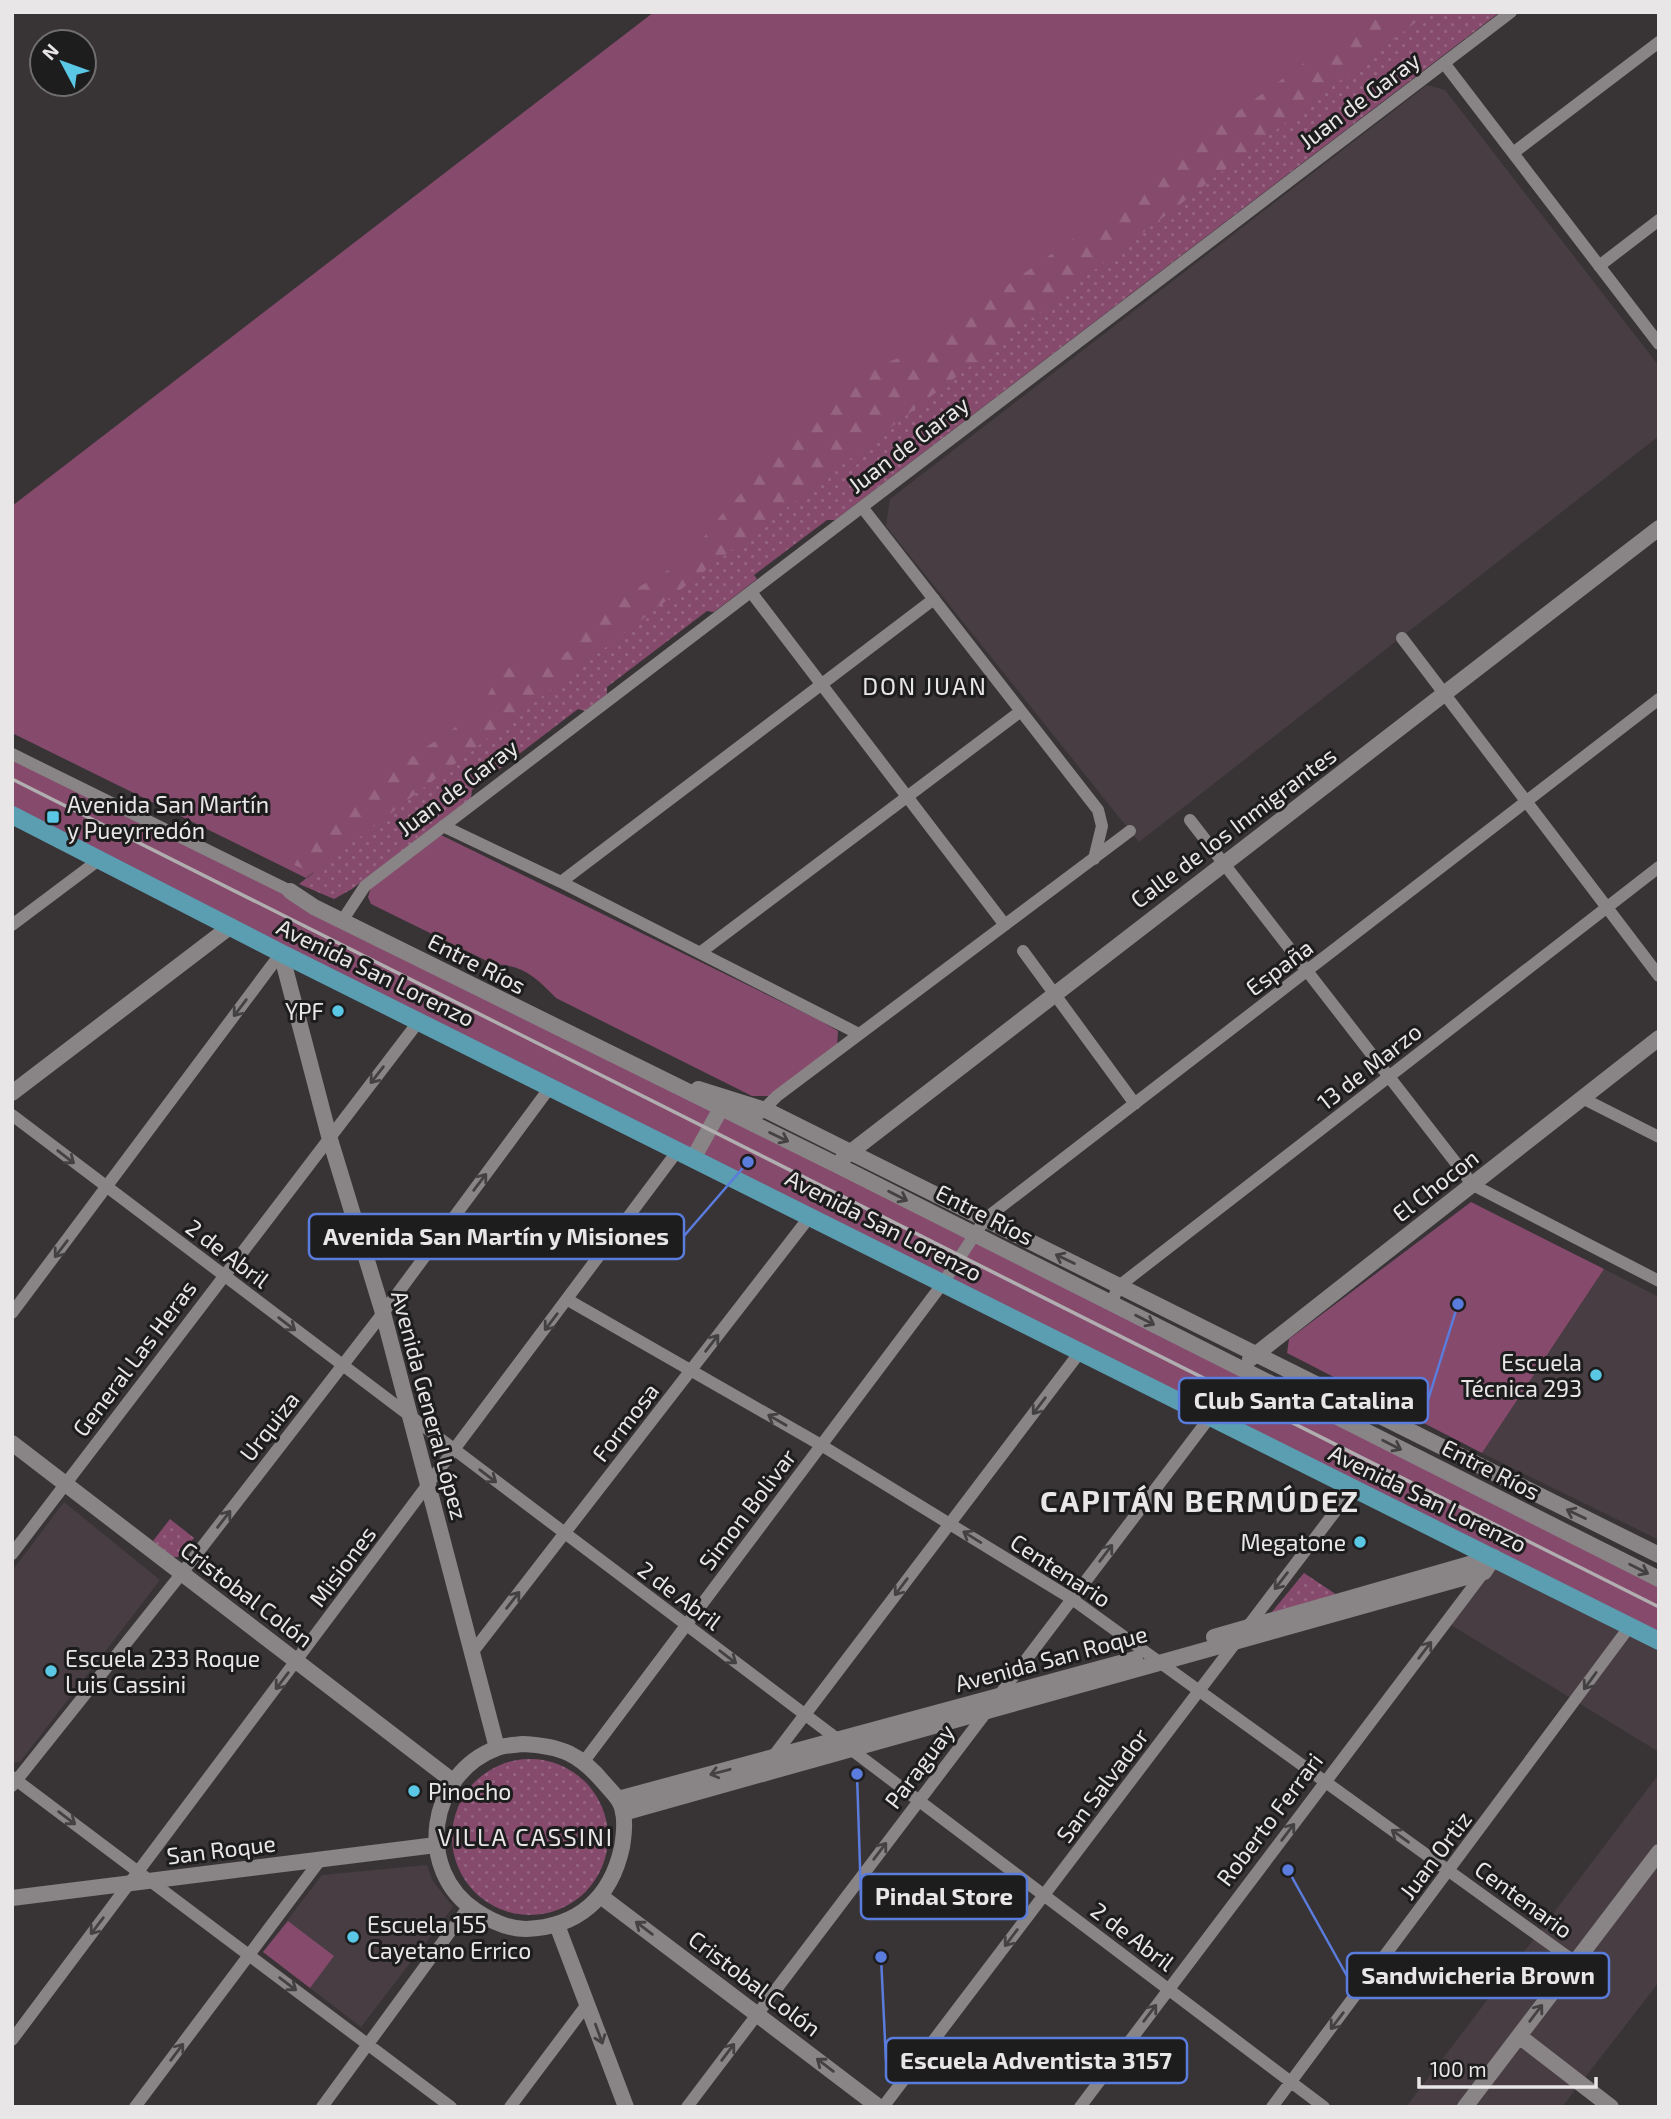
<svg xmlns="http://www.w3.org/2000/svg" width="1671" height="2119" viewBox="0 0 1671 2119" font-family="'Exo 2',sans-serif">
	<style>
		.built { fill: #473d42 }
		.grass { fill: #854a6c }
		.forest { fill: url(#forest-firs) }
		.park { fill: url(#park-dots) }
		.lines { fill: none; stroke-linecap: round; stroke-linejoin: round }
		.street { stroke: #898486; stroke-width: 12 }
		.secondary { stroke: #898486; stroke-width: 16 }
		.primary { stroke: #5b9eb1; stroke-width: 18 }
		.rail { stroke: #b1aeb0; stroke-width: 3.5 }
		.oneway { stroke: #434142 }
		.poi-dot { fill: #5ac8e5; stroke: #1e1d1e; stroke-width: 2.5 }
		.labels { text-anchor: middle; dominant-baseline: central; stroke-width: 6; stroke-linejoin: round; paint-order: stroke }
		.street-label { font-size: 23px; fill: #e9e6e8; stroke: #1e1d1e }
		.poi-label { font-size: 23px; fill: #e9e6e8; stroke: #1e1d1e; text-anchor: start }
		.neighbourhood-label { font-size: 24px; letter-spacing: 2px; fill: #e9e6e8; stroke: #1e1d1e }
		.district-label { font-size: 30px; font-weight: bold; letter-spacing: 2px; fill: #e9e6e8; stroke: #1e1d1e }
		.leader { fill: none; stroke: #5a7cdd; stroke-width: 2.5 }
		.callout-dot { fill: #5a7cdd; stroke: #1e1d1e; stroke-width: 2.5 }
		.callout { fill: #1e1d1e; stroke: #5a7cdd; stroke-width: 2.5 }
		.callout-label { font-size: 24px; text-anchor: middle; font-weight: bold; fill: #e9e6e8 }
	</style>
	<defs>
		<pattern id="forest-firs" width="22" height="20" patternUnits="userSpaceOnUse" patternTransform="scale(1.75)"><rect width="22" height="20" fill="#854a6c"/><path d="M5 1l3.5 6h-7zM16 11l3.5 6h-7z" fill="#966481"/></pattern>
		<pattern id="park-dots" width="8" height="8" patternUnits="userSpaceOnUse" patternTransform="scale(1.75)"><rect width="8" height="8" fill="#854a6c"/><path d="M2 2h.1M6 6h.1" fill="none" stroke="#966481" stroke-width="1.8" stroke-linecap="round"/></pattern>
	</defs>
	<rect width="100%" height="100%" fill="#383436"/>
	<path class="built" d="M1427,85L1445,90L1659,366V436L1139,842L886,526L890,499Z
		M1604,1269L1659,1297V1540L1482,1453Z
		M64,1502L160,1580L20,1762L12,1763V1571Z
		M1494,1557L1659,1639V1752L1446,1622Z
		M1659,1774V1982L1562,2107H1406Z
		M427,1865L432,1880L453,1907L361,2027L263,1952L322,1875Z"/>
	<path class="grass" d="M654,12H1429L306,878L12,733V506Z
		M12,754L1659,1579V1641L12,816Z
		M441,835L823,1022L838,1031L837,1046L771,1096H752L556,998C536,977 523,965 493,964L371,904L368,897L371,887Z
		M1471,1202L1604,1269L1482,1453L1287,1353L1289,1339Z
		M288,1921L334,1956L310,1988L263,1952Z"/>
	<path class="forest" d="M1373,12H1438L316,874L282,860L382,777L481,710L500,670L567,652L581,620L686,560L722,514L847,379L911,353L1090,227L1202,138Z"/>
	<path class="park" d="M1429,12H1500L835,520H827L754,575L757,579L714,612L707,611L607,687V694L585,711L578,709L472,790L471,798L352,889L334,899L299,884Z
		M170,1519L194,1538L178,1557H173L153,1541Z
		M1304,1573L1340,1597L1271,1613Z
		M452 1837a78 78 0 1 1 156 0a78 78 0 1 1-156 0Z"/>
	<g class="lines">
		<path class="street" d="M1444,63L1659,344
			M1513,153L1659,42
			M1599,266L1659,220
			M862,507L1098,810L1102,826L1094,859
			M751,592L1005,925
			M1402,638L1659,976
			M12,754L290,891
			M1190,820L1473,1185L1659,1281
			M443,826L561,882L859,1034
			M561,882L934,599
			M342,921L365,886L1511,12
			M12,925L100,859
			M1023,951L1135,1104
			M701,952L1021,711
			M1582,1098L1659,1137
			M12,1115L1324,2107
			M758,1115L777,1096L1130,831
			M568,1300L821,1445L1072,1599L1575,1962
			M1111,1303L1119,1286L1659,867
			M12,1313L281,953
			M12,1554L419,1021
			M471,1654L811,1215
			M772,1758L1080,1352
			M585,1760L943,1283L985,1219L1659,699
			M12,1777L451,2107
			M12,1786L182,1573L383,1313L551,1086
			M12,2040L679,1149
			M135,2107L321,1859
			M322,2107L469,1906
			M510,2107L588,2003
			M687,2107L1210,1417
			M883,2107L1353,1488
			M1080,2107L1484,1572
			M1272,2107L1630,1626"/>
		<path class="secondary" d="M290,891L314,907L837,1165L1659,1579
			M281,953L329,1136L383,1313L497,1748
			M698,1089L768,1111L1659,1555
			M12,1093L231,926
			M694,1157L725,1101
			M843,1158L1659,528
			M1250,1359L1659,1038
			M12,1443L454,1782
			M1214,1637L1494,1557
			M523,1744C562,1746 580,1754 605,1784C611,1791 618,1797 621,1805C626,1817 624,1835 622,1847C611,1898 578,1927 526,1929C508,1929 491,1921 476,1911C414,1870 428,1774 497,1748C505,1745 515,1745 523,1744Z
			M618,1799L1135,1659
			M623,1813L1484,1572L1494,1557
			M602,1897L879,2107
			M12,1898L436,1845
			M557,1925L626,2107
			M1519,2036L1611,2107
			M1465,2107L1659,1852"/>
		<path class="primary" d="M12,815L281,953L1659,1641"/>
		<path class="rail" d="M12,779L1659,1607"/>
	</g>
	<defs><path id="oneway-shaft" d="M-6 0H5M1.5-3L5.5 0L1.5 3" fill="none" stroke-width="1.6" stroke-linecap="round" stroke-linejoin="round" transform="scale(1.75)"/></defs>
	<g class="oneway">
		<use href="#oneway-shaft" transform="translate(240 1008) rotate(127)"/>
		<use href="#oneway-shaft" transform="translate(377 1075) rotate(128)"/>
		<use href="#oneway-shaft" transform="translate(779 1137) rotate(26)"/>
		<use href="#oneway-shaft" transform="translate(66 1157) rotate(38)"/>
		<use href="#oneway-shaft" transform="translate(480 1182) rotate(-53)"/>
		<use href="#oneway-shaft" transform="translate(898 1196) rotate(27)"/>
		<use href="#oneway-shaft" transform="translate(61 1249) rotate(127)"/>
		<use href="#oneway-shaft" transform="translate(1065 1259) rotate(-154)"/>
		<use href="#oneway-shaft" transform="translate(1145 1320) rotate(27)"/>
		<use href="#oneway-shaft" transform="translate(551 1322) rotate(127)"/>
		<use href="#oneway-shaft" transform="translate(287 1324) rotate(37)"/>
		<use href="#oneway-shaft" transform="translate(712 1343) rotate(-52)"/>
		<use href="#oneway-shaft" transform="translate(1039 1406) rotate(127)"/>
		<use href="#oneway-shaft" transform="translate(777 1420) rotate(-150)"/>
		<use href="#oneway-shaft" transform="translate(1392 1445) rotate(27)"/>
		<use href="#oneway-shaft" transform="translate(488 1476) rotate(37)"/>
		<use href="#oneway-shaft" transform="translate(1576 1514) rotate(-154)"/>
		<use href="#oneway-shaft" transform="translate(224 1519) rotate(-52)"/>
		<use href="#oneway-shaft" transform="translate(972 1537) rotate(-148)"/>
		<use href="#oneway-shaft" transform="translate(1106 1553) rotate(-53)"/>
		<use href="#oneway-shaft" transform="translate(1639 1569) rotate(27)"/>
		<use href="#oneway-shaft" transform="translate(1281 1581) rotate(128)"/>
		<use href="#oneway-shaft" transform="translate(901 1587) rotate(127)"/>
		<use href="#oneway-shaft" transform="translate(513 1600) rotate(-52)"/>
		<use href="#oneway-shaft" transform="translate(1425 1650) rotate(-53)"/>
		<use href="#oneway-shaft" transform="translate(728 1657) rotate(37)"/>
		<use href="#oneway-shaft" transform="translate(282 1681) rotate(127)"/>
		<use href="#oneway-shaft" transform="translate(1590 1681) rotate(126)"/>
		<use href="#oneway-shaft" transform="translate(720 1772) rotate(165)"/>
		<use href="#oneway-shaft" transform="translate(67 1818) rotate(37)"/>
		<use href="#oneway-shaft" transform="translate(1288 1832) rotate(-53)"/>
		<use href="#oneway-shaft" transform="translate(1400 1836) rotate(-144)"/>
		<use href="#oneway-shaft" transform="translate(880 1851) rotate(-53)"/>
		<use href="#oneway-shaft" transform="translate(97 1926) rotate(127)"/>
		<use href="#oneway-shaft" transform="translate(644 1928) rotate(-143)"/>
		<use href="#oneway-shaft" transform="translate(1011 1938) rotate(127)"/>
		<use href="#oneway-shaft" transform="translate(288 1984) rotate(37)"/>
		<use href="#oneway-shaft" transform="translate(1150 2013) rotate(-53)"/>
		<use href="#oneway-shaft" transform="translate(1536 2013) rotate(-53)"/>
		<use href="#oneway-shaft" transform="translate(1337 2021) rotate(127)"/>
		<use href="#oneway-shaft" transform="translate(599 2034) rotate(70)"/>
		<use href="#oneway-shaft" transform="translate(177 2052) rotate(-53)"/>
		<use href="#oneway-shaft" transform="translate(728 2052) rotate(-53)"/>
		<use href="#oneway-shaft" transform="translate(825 2065) rotate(-143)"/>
	</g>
	<g class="poi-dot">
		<rect x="46" y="810" width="14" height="14" rx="3.5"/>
		<circle cx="338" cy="1011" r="7"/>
		<circle cx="1596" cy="1375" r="7"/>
		<circle cx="1360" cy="1542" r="7"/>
		<circle cx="51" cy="1671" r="7"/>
		<circle cx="414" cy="1791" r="7"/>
		<circle cx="353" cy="1937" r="7"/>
	</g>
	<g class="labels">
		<g class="street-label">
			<text transform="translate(1359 100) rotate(-37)">Juan de Garay</text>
			<text transform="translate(908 444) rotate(-37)">Juan de Garay</text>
			<text transform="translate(457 787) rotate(-37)">Juan de Garay</text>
			<text transform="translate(1233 827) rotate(-37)">Calle de los Inmigrantes</text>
			<text transform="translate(477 963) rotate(27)">Entre Ríos</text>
			<text transform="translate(1279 967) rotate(-37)">España</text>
			<text transform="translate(376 972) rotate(26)">Avenida San Lorenzo</text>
			<text transform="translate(1369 1066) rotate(-38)">13 de Marzo</text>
			<text transform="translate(1435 1185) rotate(-38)">El Chocon</text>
			<text transform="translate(985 1214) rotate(27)">Entre Ríos</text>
			<text transform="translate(884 1225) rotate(27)">Avenida San Lorenzo</text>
			<text transform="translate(228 1253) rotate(37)">2 de Abril</text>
			<text transform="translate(134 1358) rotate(-53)">General Las Heras</text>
			<text transform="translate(430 1405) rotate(75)">Avenida General López</text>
			<text transform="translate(625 1422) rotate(-52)">Formosa</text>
			<text transform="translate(269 1426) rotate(-52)">Urquiza</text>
			<text transform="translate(1491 1469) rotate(27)">Entre Ríos</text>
			<text transform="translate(1428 1498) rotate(26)">Avenida San Lorenzo</text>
			<text transform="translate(747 1509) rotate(-53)">Simon Bolivar</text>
			<text transform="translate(342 1566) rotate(-53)">Misiones</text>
			<text transform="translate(1061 1570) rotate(33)">Centenario</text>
			<text transform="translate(247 1594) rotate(37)">Cristobal Colón</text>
			<text transform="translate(680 1595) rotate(37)">2 de Abril</text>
			<text transform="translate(1051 1658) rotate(-15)">Avenida San Roque</text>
			<text transform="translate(919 1766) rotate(-53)">Paraguay</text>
			<text transform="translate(1102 1785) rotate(-53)">San Salvador</text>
			<text transform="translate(1269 1819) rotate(-53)">Roberto Ferrari</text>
			<text transform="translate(221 1849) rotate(-7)">San Roque</text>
			<text transform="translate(1435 1855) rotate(-53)">Juan Ortiz</text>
			<text transform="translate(1524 1899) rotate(36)">Centenario</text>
			<text transform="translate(1133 1936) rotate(37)">2 de Abril</text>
			<text transform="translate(755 1983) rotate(37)">Cristobal Colón</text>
		</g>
		<g class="poi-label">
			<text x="67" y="804">Avenida San Martín<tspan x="67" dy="26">y Pueyrredón</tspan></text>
			<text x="324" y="1011" text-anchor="end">YPF</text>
			<text x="1582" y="1362" text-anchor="end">Escuela<tspan x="1582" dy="26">Técnica 293</tspan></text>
			<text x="1346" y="1542" text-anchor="end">Megatone</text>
			<text x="65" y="1658">Escuela 233 Roque<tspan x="65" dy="26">Luis Cassini</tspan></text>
			<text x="428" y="1791">Pinocho</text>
			<text x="367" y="1924">Escuela 155<tspan x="367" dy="26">Cayetano Errico</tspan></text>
		</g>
		<g class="neighbourhood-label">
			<text x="925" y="685">DON JUAN</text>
			<text x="526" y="1836">VILLA CASSINI</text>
		</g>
		<g class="district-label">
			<text x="1200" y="1500">CAPITÁN BERMÚDEZ</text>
		</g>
	</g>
	<path class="leader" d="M748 1162L684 1236M1458 1304L1428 1400M857 1774L861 1897M1288 1870L1347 1976M881 1957L886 2061"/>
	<g class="callout-dot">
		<circle cx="748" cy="1162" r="7"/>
		<circle cx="1458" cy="1304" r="7"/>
		<circle cx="857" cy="1774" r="7"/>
		<circle cx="1288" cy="1870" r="7"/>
		<circle cx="881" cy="1957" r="7"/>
	</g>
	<g class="callout">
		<rect x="309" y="1214" width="375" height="45" rx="7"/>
		<rect x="1179" y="1378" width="249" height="45" rx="7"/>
		<rect x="861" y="1874" width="166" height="45" rx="7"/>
		<rect x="1347" y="1953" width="262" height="45" rx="7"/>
		<rect x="886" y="2038" width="301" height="45" rx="7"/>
	</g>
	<g class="callout-label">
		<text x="496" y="1245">Avenida San Martín y Misiones</text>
		<text x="1304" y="1409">Club Santa Catalina</text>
		<text x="944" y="1905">Pindal Store</text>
		<text x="1478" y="1984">Sandwicheria Brown</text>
		<text x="1036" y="2069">Escuela Adventista 3157</text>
	</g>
	<rect width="1671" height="2119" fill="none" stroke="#e9e6e8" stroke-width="28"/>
	<g transform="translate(63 63) rotate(311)"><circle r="33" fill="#1e1d1e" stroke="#6f6d6f" stroke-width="2"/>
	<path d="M0-5L12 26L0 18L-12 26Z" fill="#5ac8e5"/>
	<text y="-10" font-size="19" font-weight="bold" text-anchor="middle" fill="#e9e6e8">N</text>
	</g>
	<path d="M1419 2077v10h177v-10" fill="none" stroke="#e9e6e8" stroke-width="3.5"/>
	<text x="1430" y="2077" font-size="21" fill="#e9e6e8" stroke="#1e1d1e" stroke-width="5" paint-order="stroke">100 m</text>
</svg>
